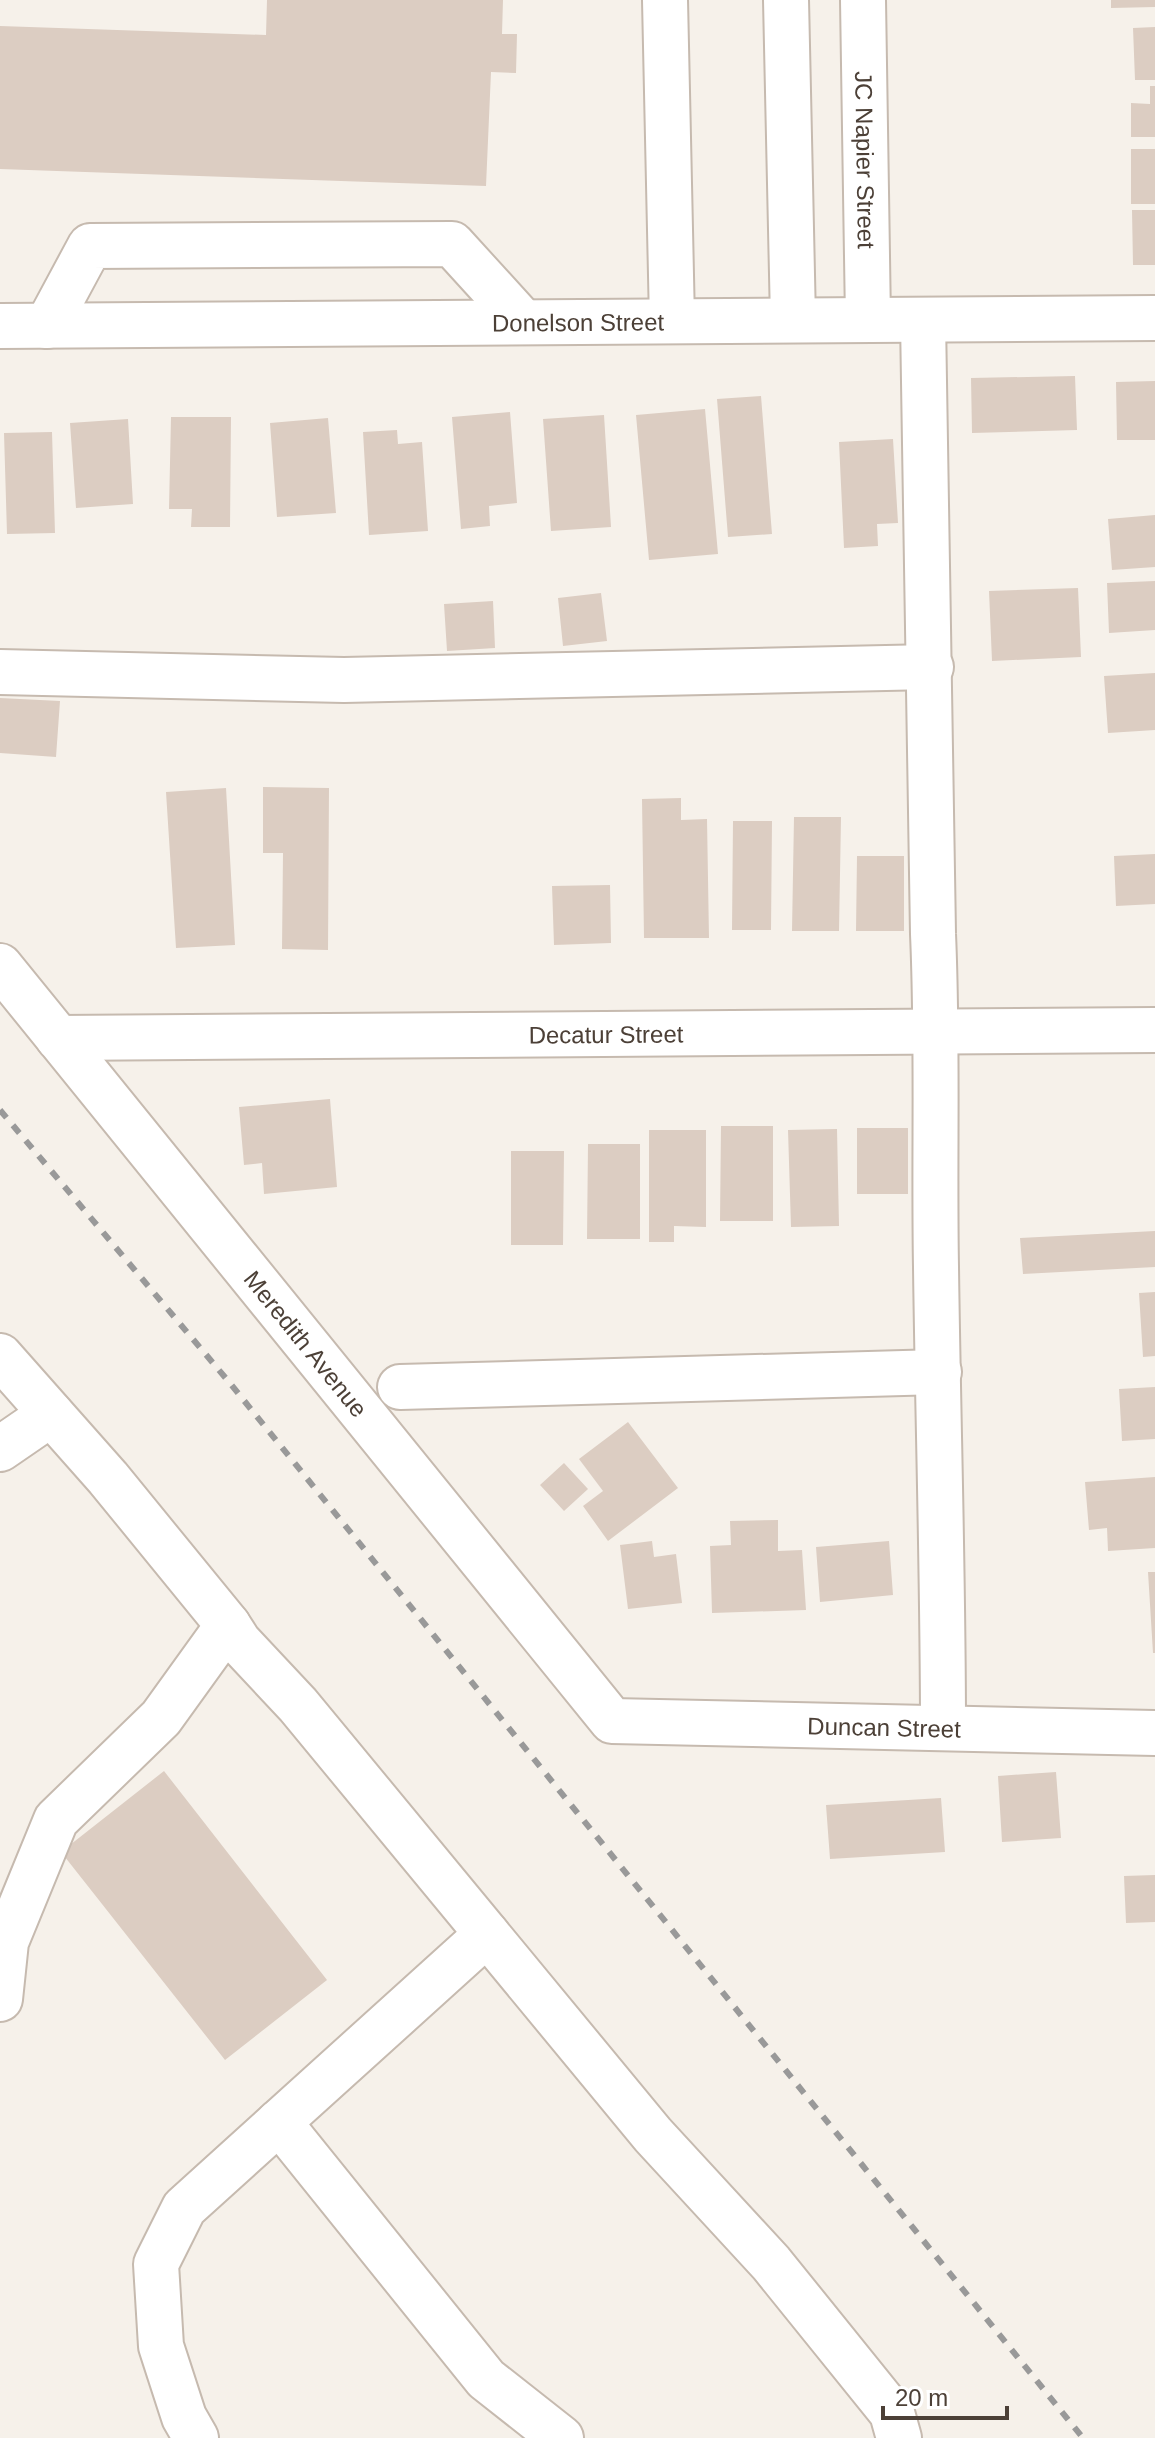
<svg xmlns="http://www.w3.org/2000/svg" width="1155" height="2438" viewBox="0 0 1155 2438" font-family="Helvetica,sans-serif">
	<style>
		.building { fill: #dccdc2 }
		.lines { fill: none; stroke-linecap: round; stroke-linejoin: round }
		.minor-casing { stroke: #c6baaf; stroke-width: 48 }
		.minor { stroke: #fff; stroke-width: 44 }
		.rail { stroke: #999; stroke-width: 6; stroke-dasharray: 10 10; stroke-linecap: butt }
		.labels { text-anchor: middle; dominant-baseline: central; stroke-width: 7; stroke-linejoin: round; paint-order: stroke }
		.street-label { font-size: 24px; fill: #4c4037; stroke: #fff }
	</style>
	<rect width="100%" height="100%" fill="#f6f1ea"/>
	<path class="building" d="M267,0H503L502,34H517L516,73L491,72L486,186L0,169V26L266,35Z
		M1111,0H1155V7L1111,8Z
		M1155,27V80H1135L1133,28Z
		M1150,86H1155V137H1131V103L1150,104Z
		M1131,149H1155V204H1131Z
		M1132,210H1155V265H1133Z
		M1075,376L1077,430L972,433L971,378Z
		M1155,381V440H1117L1116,382Z
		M761,396L772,534L728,537L717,399Z
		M705,409L718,554L649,560L636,415Z
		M510,412L517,503L489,506L490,526L461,529L452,417Z
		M604,415L611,527L551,531L543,419Z
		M171,417H231L230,527H191L192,509H169Z
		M328,418L336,513L277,517L270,423Z
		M128,419L133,504L76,508L70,423Z
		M397,430L398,444L422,442L428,531L369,535L363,432Z
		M52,432L55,533L7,534L4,433Z
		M893,439L898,523L877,524L878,546L844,548L839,442Z
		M1155,515V567L1112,570L1108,519Z
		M1155,581V630L1109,633L1107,583Z
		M1078,588L1081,657L992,661L989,591Z
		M601,593L607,641L563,646L558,598Z
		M493,601L495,648L447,651L444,604Z
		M1155,673V730L1108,733L1104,676Z
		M0,698L60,701L56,757L0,753Z
		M263,787L329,788L328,950L282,949L283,853H263Z
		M226,788L235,945L176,948L166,792Z
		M681,798V820L707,819L709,938H644L642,799Z
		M794,817H841L839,931H792Z
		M733,821H772L771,930H732Z
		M1155,854V904L1116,906L1114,856Z
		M857,856H904V931H856Z
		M610,885L611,943L554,945L552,886Z
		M330,1099L337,1187L264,1194L262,1163L244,1165L239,1107Z
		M721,1126H773V1221H720Z
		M857,1128H908V1194H857Z
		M837,1129L839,1226L791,1227L788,1130Z
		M649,1130H706V1227L674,1226V1242H649Z
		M588,1144H640V1239H587Z
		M511,1151H564L563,1245H511Z
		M1155,1231V1267L1023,1274L1020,1238Z
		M1155,1292V1356L1143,1357L1139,1293Z
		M1155,1387V1439L1122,1441L1119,1389Z
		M628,1422L678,1488L608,1541L583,1506L603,1491L579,1459Z
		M564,1463L588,1489L564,1511L540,1485Z
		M1155,1477V1548L1108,1551L1107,1528L1089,1530L1085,1482Z
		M778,1520V1551L802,1550L806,1610L712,1613L710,1546L731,1545L730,1521Z
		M652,1541L654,1557L676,1554L682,1603L628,1609L620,1545Z
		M889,1541L893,1595L820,1602L816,1547Z
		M1148,1572H1155V1653H1153Z
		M164,1771L327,1980L225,2060L61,1852Z
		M1056,1772L1061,1838L1002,1842L998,1776Z
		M941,1798L945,1852L830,1859L826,1805Z
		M1155,1875V1922L1126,1923L1124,1876Z"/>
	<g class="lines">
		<defs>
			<g id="minor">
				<path d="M665,0L672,321"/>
				<path d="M786,0L793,320"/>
				<path id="s1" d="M863,0L868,320"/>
				<path d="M923,320L933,934C938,1045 934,1156 936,1267C938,1421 943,1575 943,1728"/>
				<path id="s2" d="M0,326L1155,318"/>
				<path d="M47,326L90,246L452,244L523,322"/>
				<path d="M0,672L344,680L931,667"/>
				<path id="s3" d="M0,966L612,1721L1155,1733"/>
				<path id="s4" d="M58,1038L1155,1030"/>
				<path d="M0,1356L108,1478L228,1625L161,1718L56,1820L6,1942L0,1999"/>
				<path d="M400,1387L939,1372"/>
				<path d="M0,1449L51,1414"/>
				<path d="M228,1625L239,1642L298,1705L653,2135L771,2263L892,2413L899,2438"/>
				<path d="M279,2122L486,2379L561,2438"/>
				<path d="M196,2438L184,2417L161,2346L156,2264L184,2208L487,1934"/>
			</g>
		</defs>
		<use href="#minor" class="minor-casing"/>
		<use href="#minor" class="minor"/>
		<path class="rail" d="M0,1110L229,1382L1083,2438"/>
	</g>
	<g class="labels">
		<g class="street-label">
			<text stroke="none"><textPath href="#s1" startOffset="160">JC Napier Street</textPath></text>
			<text stroke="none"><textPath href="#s2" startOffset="578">Donelson Street</textPath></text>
			<text stroke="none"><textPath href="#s4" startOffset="548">Decatur Street</textPath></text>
			<text stroke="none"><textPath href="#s3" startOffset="486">Meredith Avenue</textPath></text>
			<text stroke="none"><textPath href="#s3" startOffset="1244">Duncan Street</textPath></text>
		</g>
	</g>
	<path d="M883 2406v12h124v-12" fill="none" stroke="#4c4037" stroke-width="4"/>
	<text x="895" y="2406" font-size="24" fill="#4c4037" stroke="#ffffff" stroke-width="6" paint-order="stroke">20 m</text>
</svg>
